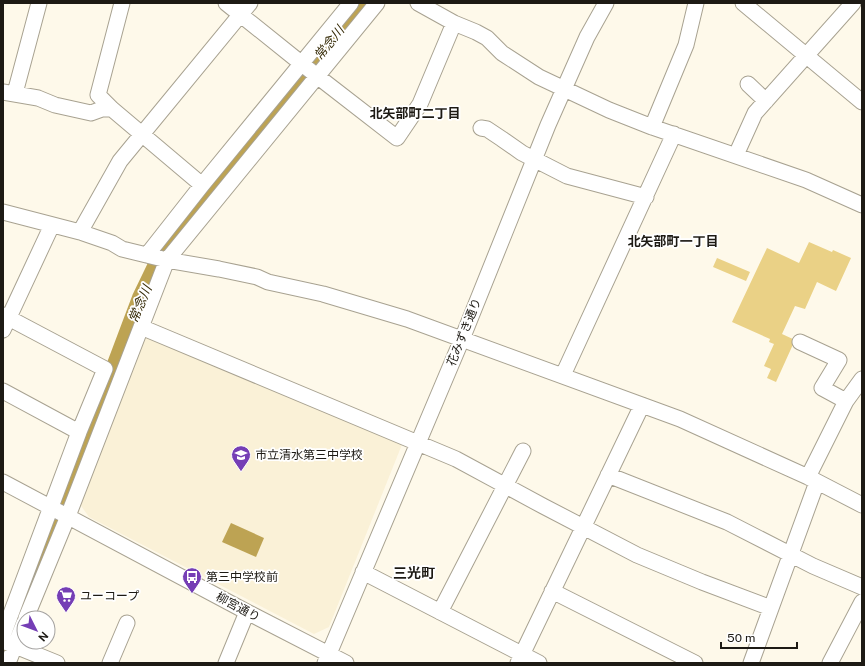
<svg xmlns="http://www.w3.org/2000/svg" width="865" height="666" viewBox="0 0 865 666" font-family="'Public Sans','Noto Sans JP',sans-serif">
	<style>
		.built { fill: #faf1d7 }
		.green { fill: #ead186 }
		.water { fill: #bda353 }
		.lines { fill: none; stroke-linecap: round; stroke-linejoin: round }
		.river { stroke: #bda353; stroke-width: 18 }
		.minor-casing { stroke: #a8a291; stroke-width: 17 }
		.minor { stroke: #fff; stroke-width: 15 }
		.labels { text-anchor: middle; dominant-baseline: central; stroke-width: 3.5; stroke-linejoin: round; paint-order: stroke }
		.street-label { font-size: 12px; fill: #1d1a14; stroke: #fff }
		.poi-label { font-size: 12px; fill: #1d1a14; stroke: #fff; text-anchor: start }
		.water-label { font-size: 13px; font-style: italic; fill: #352a06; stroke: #fff }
		.neighbourhood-label { font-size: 13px; font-weight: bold; fill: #1d1a14; stroke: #fff }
		.quarter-label { font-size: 14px; font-weight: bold; fill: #1d1a14; stroke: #fff }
	</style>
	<rect width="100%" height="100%" fill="#fef9ea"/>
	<path class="built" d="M143,336L403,442L329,627L314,634L89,517L79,503Z"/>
	<path class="green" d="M809,242L832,252L833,250L851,258L836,291L817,282L805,309L795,306L782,334L795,340L776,382L767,378L771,369L764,366L774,344L769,342L770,339L732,322L767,248L799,263Z
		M717,258L750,272L746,281L713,267Z"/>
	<path class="water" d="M231,523L264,538L256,557L222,542Z"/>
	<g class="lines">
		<path class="river" d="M3,654L30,586L43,558L141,298L167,244L362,3"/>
		<defs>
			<path id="minor" d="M122,3L98,95L112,109L202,185
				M226,3L317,76L397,138L420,104L454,23
				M418,3L454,23L476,32L487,38L502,53L539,77L609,110L652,127L806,180L862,205
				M743,3L862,102
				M748,84L766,101
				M3,92L38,98L55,105L91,113L102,109H112
				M15,93L39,3
				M652,127L686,45L696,3
				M481,128L487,129L502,139L522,153L567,176L646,197
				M736,155L755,113L853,3
				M3,212L80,232L112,243L122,249L167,260L219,269L257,277L268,282L323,294L407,319L680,419L808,477L862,505
				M80,232L120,161L250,3
				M147,255L202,185L351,3
				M3,315L105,369L79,432L3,635
				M141,327L456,459L543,506L637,555L702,582L771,608
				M3,330L52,225
				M800,342L839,360L822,388L846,401
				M563,375L674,134
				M3,391L79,432
				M608,475L727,522L813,566L862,587
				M808,477L846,401L862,379
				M3,482L247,612L346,663
				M363,572L539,663
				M552,591L695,663
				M440,612L523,451
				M26,618L68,516L167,260L377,3
				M3,641L57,663
				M8,663L24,623
				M110,663L127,623
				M226,663L247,612
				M325,663L462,339L548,125L587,37L606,3
				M518,663L642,405
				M751,663L817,482
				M830,663L862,602"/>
		</defs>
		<use href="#minor" class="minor-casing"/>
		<use href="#minor" class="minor"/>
	</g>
	<defs>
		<symbol id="school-pin" viewBox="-11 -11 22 30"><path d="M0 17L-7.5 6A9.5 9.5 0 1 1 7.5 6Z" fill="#753eb5" stroke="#fff"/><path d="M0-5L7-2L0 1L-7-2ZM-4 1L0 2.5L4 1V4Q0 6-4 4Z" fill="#fff"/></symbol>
		<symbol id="bus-pin" viewBox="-11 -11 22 30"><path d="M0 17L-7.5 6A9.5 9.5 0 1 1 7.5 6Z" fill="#753eb5" stroke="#fff"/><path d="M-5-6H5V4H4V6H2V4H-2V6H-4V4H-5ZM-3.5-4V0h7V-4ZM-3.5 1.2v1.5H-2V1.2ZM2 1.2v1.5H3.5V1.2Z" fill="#fff"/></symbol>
		<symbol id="supermarket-pin" viewBox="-11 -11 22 30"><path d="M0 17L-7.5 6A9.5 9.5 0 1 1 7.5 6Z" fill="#753eb5" stroke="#fff"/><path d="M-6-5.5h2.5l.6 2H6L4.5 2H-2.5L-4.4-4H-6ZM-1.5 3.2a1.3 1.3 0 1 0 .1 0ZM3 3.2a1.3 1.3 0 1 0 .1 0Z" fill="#fff"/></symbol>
	</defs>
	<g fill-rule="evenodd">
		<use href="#school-pin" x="230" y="444" width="22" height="30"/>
		<use href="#bus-pin" x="181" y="566" width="22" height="30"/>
		<use href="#supermarket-pin" x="55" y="585" width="22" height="30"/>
	</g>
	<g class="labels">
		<g class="street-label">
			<text transform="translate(464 332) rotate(-68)">花みずき通り</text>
			<text transform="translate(238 607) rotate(28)">柳宮通り</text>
		</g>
		<g class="poi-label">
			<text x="255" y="455">市立清水第三中学校</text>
			<text x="206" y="577">第三中学校前</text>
			<text x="80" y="596">ユーコープ</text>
		</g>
		<g class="water-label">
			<text transform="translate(329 43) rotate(-51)">常念川</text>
			<text transform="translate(140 304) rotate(-67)">常念川</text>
		</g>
		<g class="neighbourhood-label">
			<text x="415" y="113">北矢部町二丁目</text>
			<text x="673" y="241">北矢部町一丁目</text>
		</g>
		<g class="quarter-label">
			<text x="414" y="573">三光町</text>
		</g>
	</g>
	<rect width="865" height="666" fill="none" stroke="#1d1a14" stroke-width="8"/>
	<g transform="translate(36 630) rotate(132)"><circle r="19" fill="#ffffff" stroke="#a5a3a1"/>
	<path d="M0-3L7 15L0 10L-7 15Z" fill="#753eb5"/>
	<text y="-6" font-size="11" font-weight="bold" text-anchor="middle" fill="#1d1a14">N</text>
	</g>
	<path d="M721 642v6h76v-6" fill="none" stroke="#1d1a14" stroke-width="2"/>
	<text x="727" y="642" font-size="12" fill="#1d1a14" stroke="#ffffff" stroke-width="3" paint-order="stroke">50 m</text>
</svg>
